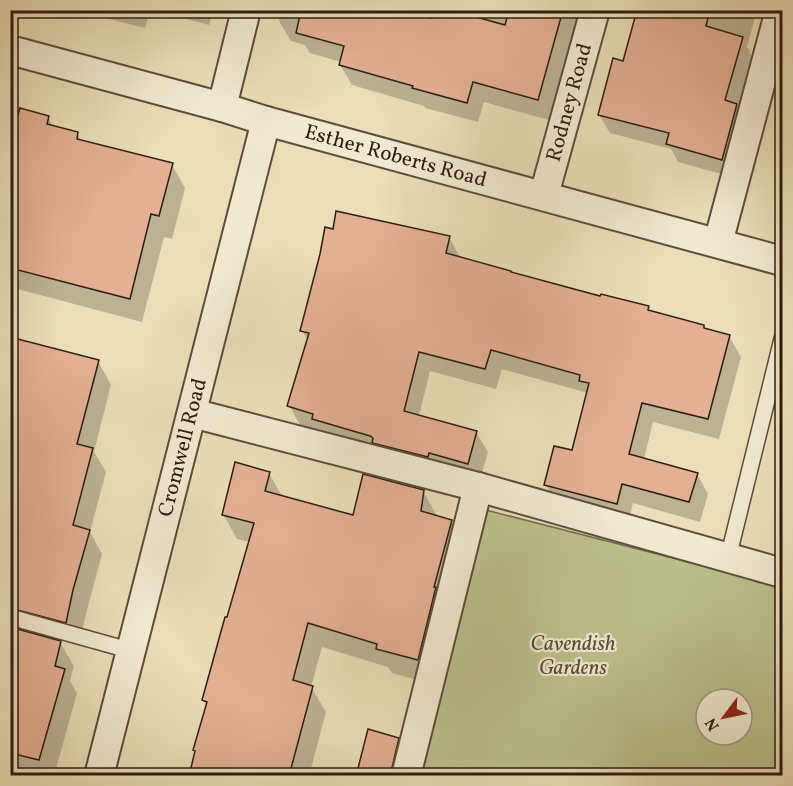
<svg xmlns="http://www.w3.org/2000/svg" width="793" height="786" viewBox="0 0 793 786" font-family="Vollkorn,serif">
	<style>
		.green { fill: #bbc18c; stroke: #756e4f; stroke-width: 1.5; fill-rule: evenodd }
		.shadow { fill: #0003 }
		.building { fill: #e3b093; stroke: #2f1c12; stroke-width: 1.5 }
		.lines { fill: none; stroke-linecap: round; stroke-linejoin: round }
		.lane-casing { stroke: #5e4d3c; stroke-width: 18 }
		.street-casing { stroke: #5e4d3c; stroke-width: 32 }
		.lane { stroke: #f1ead1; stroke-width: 15 }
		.street { stroke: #f1ead1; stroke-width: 28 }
		.labels { text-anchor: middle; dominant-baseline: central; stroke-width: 4.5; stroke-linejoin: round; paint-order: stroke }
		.street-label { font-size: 21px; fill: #2f1c12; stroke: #f1ead1 }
		.park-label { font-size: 21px; font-style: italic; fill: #594e37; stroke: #f1ead1 }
	</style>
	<rect width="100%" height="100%" fill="#eadfb8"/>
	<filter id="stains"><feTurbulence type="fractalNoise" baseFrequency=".00333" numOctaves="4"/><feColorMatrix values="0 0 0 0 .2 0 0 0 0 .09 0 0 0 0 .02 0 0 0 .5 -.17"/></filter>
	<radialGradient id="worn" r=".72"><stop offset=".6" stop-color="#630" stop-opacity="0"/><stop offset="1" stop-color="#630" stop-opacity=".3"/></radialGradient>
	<path class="green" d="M486,510L782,586V775L419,776ZM706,699H742V735H706Z"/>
	<path class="shadow" d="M73,10H150L145,28Z
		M153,10H213L209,25Z
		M282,10H579L549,120L484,102L478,122L425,108L424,106L352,85L340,65L341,62L310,53L305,45L291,41L279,21Z
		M638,10H757L747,47L752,56L738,108L747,123L732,177L678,162L671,149L610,133L599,115L624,63Z
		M10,107L48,117L53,127L77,134L82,142L172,165L185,188L172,239L164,237L142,322L10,287Z
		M449,237L461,259L601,298L648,308L651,313L703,326L706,330L729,336L741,357L719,439L653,422L644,459L697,474L708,494L700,522L633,503L628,524L558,505L546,485L573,452L588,393L502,369L496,389L430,371L419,416L476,432L488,452L479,483L300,425L289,405L308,341L302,330Z
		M10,339L98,361L111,385L94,452L106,472L90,532L102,554L86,614L79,645L58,639L74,666L70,681L77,693L54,776H10Z
		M269,473L283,498L354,517L423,491L437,516L451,521L466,545L432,684L392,673L388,667L322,647L311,687L326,712L309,776H190L207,706L203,700L250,542L237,539L223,514Z
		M782,498V525L778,517Z
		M398,739L405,752L400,776H358Z"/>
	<path class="building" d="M301,10H400L431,18L433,10H451L505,25L509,10H563L538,100L473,82L467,103L412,88L413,86L339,65L344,46L296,33Z
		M637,10H710L706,26L743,37L725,100L737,104L722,160L666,144L669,133L598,115L613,58L623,61Z
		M20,108L49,116L47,124L78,132L77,139L173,163L159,216L151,214L130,299L10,268V143Z
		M336,211L450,236L446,253L511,271V272L600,296L601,294L649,306L648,310L704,325V328L730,335L708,419L642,403L629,454L698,473L689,502L622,484L617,504L544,485L554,446L572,450L589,383L579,381L580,375L491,350L485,369L419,352L404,411L477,431L468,464L429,453L428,457L372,443L373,438L370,436L312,419L313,414L287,406L309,333L300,331L320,254L325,227L333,229Z
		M10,337L99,360L77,444L93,448L73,525L90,530L73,590L66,623L10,608Z
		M235,462L270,472L265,491L353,515L363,474L424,490L421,511L452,520L434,587H436L418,660L376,649L377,644L308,623L293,680L313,686L289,776H189L195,751L193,750L207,702L202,700L225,617H227L254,523L222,515Z
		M10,627L61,641L55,666L65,669L39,760L10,753Z
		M368,729L399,738L390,776H356Z"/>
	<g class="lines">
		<defs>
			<path id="lane" d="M728,558L782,339
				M10,617L132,651"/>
			<g id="street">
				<path id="s1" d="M10,50L222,107L266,121L782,261"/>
				<path d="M222,107L246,10"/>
				<path id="s2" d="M544,195L595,10"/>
				<path d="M718,243L780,10"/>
				<path d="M192,413L478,487L782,573"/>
				<path id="s3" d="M99,776L266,121"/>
				<path d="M406,776L478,487"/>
			</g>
		</defs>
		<use href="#lane" class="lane-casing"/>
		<use href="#street" class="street-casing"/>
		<use href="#lane" class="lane"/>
		<use href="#street" class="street"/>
	</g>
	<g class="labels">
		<g class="street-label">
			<text stroke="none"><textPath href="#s2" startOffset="96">Rodney Road</textPath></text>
			<text stroke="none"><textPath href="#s1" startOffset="400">Esther Roberts Road</textPath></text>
			<text stroke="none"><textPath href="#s3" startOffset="339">Cromwell Road</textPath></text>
		</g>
		<g class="park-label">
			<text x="573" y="644">Cavendish<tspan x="573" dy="24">Gardens</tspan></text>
		</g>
	</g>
	<rect width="793" height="786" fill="none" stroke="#eadfb8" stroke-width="36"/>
	<rect x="12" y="12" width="769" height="762" fill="none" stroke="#2f1c12" stroke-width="3"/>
	<rect x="18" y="18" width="757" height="750" fill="none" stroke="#2f1c12" stroke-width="1.5"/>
	<g transform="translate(724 717) rotate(238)"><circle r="28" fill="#f1ead1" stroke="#a39885" stroke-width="1.5"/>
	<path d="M0-4.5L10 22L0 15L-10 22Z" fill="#8f2418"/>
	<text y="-9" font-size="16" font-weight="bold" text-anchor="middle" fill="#2f1c12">N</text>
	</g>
	<rect width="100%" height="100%" filter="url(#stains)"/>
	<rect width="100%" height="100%" fill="url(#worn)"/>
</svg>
